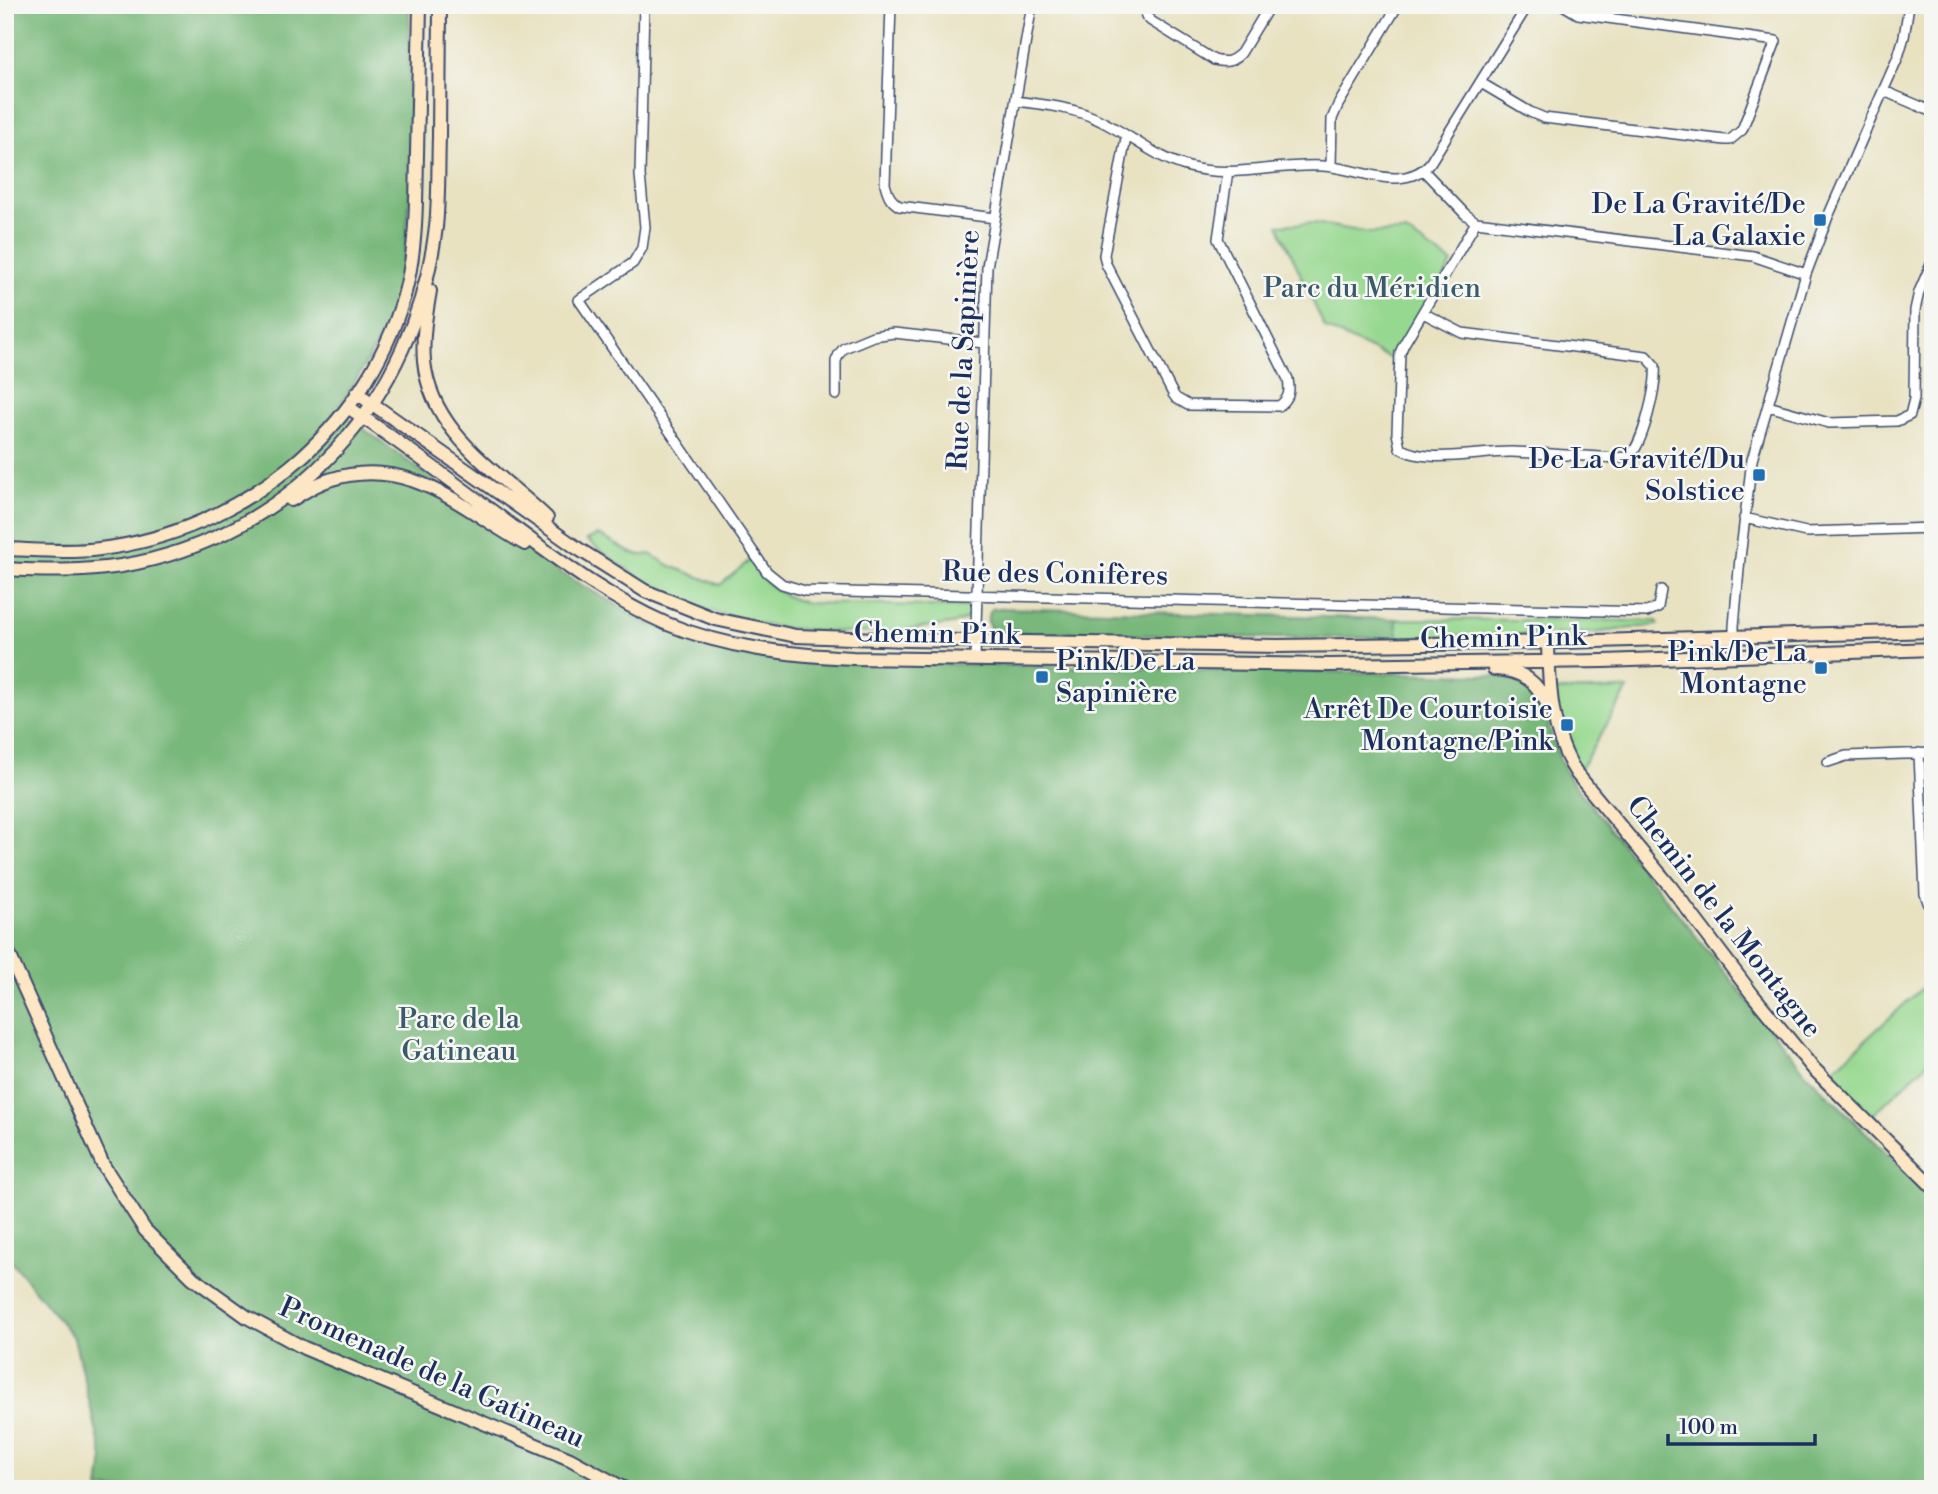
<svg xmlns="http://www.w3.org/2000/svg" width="1938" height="1494" viewBox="0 0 1938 1494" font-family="'Libre Bodoni',serif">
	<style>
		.green { fill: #96d88f; stroke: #588476; stroke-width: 2 }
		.forest { fill: #78b87a; stroke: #4a746c; stroke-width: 2 }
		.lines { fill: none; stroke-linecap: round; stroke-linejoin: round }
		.street-casing { stroke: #3a4a6d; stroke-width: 12 }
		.secondary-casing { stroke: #3a4a6d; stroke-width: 16 }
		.street { stroke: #fff; stroke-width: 9 }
		.secondary { stroke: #fce6c4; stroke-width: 12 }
		.poi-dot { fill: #1f6fb2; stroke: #f6f6f2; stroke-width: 2.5 }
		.labels { text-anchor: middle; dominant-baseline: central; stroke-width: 5; stroke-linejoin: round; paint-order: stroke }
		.poi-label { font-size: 28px; fill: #1b2f5e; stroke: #f6f6f2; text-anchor: end }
		.park-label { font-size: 28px; fill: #3a596a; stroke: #f6f6f2 }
		.street-label { font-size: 28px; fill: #1b2f5e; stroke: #f6f6f2 }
	</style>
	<rect width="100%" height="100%" fill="#f6f6f2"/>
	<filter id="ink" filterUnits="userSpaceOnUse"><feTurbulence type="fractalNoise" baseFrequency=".0143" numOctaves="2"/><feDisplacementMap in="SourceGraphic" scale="14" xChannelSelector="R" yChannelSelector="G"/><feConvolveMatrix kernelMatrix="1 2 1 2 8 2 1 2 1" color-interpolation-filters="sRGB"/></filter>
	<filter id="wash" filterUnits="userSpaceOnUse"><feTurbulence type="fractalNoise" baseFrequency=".00686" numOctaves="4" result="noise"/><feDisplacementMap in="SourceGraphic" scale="28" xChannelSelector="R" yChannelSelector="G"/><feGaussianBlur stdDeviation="1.57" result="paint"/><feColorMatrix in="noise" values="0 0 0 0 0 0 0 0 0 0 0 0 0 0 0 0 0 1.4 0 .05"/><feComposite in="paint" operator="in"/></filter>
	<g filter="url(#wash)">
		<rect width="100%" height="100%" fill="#e8e2c1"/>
		<path class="green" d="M1314,223L1370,233L1406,232L1452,263L1398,362L1325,328L1278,225Z
			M597,535C616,540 630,560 650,554L671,566L720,585L750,560C764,584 779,596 806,603L970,607V615C961,626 939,625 925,627C896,633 868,633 839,632C742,630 662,602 587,540Z
			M1396,619L1657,621L1658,625L1593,633L1398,638Z
			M1628,689L1577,774L1550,691Z
			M1922,988L1933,999V1058L1865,1122L1823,1079Z"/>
		<path class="forest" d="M5,5H409L411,175L406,244L397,294L381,338L338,410L559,572L647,622L689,638L753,653L804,661L1483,675C1557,678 1539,729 1569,778L1806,1073L1933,1199V1489H99L103,1458L74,1338L5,1254Z
			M999,608L1396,619L1398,638H1282L998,632L991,630C987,621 986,617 992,609Z"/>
	</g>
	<g filter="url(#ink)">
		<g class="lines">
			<defs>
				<path id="street" d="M644,5L640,175L645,227L642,248L633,263L579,300L767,572L782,584L805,591L1647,612L1658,607L1661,590
					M891,5L885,184C888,195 890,200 899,206L995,218
					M1144,5L1146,16L1151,21L1214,60C1226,63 1232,62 1241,53L1270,5
					M1481,83L1530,112L1544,118L1725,140H1730L1742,130L1776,41L1578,14L1563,5
					M1884,91L1933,112
					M1016,101C1040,104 1068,107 1090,116C1125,130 1152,157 1189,167C1233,179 1279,163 1323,166C1347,167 1372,179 1397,178C1410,177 1422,173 1430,163L1528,5
					M1126,138L1104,255L1106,264L1173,394L1176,398L1188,405L1279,406C1290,398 1290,391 1288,379L1218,239L1228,171
					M1331,166L1332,119L1338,105L1398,5
					M1424,171L1465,214L1476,222L1753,256L1806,274
					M1423,313L1462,333L1646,356L1655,366C1657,385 1643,447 1628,457L1615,458C1581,456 1546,453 1512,452C1483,451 1426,465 1400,448L1397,433L1400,353L1404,344L1476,222
					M836,395V361L839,354L844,348L873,336L894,333L984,343
					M1768,406L1829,423L1897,421L1910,415L1914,399L1915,310L1919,292L1933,260
					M1744,518L1806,532L1933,528
					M1734,656V626L1740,558L1752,460L1806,274L1827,219L1898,57L1904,37L1909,5
					M975,659L987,267L1032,5
					M1919,753L1925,894L1933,916
					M1828,762L1846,756L1933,753"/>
				<path id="secondary" d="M430,291C426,314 422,337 424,361C431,434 499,472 547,518
					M357,393L577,548L645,591L715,619L796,636L907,640L1278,646L1564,642L1933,631
					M348,407C402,444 455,483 508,523C558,560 608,598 665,623C725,648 790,655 853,658L1330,665L1604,661L1933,649
					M291,500C303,493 315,484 329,480C409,454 461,508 525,544
					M5,549C37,550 69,553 100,549C240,532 365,432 404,296C417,250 416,201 417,154C418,104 419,55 420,5
					M5,569C44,571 83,572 121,566C295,536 415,400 436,227C439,198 438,167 439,137C439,93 440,49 440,5
					M1548,643C1549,688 1551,735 1577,774L1670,886L1752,994L1812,1067L1933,1187
					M1494,669C1523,670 1538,682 1549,708
					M5,945L103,1165L145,1230L193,1278L247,1317L304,1348L570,1459L625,1489"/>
			</defs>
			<use href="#street" class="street-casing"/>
			<use href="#secondary" class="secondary-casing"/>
			<use href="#street" class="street"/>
			<use href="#secondary" class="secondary"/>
		</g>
	</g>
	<g class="poi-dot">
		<rect x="1813" y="213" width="14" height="14" rx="3.5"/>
		<rect x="1752" y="468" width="14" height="14" rx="3.5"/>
		<rect x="1814" y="661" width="14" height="14" rx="3.5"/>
		<rect x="1035" y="670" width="14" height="14" rx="3.5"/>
		<rect x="1560" y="718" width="14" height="14" rx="3.5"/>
	</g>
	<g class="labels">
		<g class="poi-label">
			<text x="1806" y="204">De La Gravité/De<tspan x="1806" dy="32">La Galaxie</tspan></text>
			<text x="1745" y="459">De La Gravité/Du<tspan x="1745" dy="32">Solstice</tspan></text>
			<text x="1807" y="652">Pink/De La<tspan x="1807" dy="32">Montagne</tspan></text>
			<text x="1056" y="661" text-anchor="start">Pink/De La<tspan x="1056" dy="32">Sapinière</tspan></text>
			<text x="1553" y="709">Arrêt De Courtoisie<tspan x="1553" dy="32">Montagne/Pink</tspan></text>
		</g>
		<g class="park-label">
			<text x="1372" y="288">Parc du Méridien</text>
			<text x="459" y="1019">Parc de la<tspan x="459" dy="32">Gatineau</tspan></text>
		</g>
		<g class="street-label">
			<text transform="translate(964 350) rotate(-87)">Rue de la Sapinière</text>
			<text transform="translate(1055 574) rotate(1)">Rue des Conifères</text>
			<text transform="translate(937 634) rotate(1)">Chemin Pink</text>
			<text transform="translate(1503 638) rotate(-1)">Chemin Pink</text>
			<text transform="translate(1724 917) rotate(52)">Chemin de la Montagne</text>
			<text transform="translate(432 1373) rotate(24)">Promenade de la Gatineau</text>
		</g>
	</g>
	<rect width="1938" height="1494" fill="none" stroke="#f6f6f2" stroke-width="28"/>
	<path d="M1668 1434v10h147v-10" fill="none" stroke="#1b2f5e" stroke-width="3.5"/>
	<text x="1679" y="1434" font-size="21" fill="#1b2f5e" stroke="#f6f6f2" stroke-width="5" paint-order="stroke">100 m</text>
</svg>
